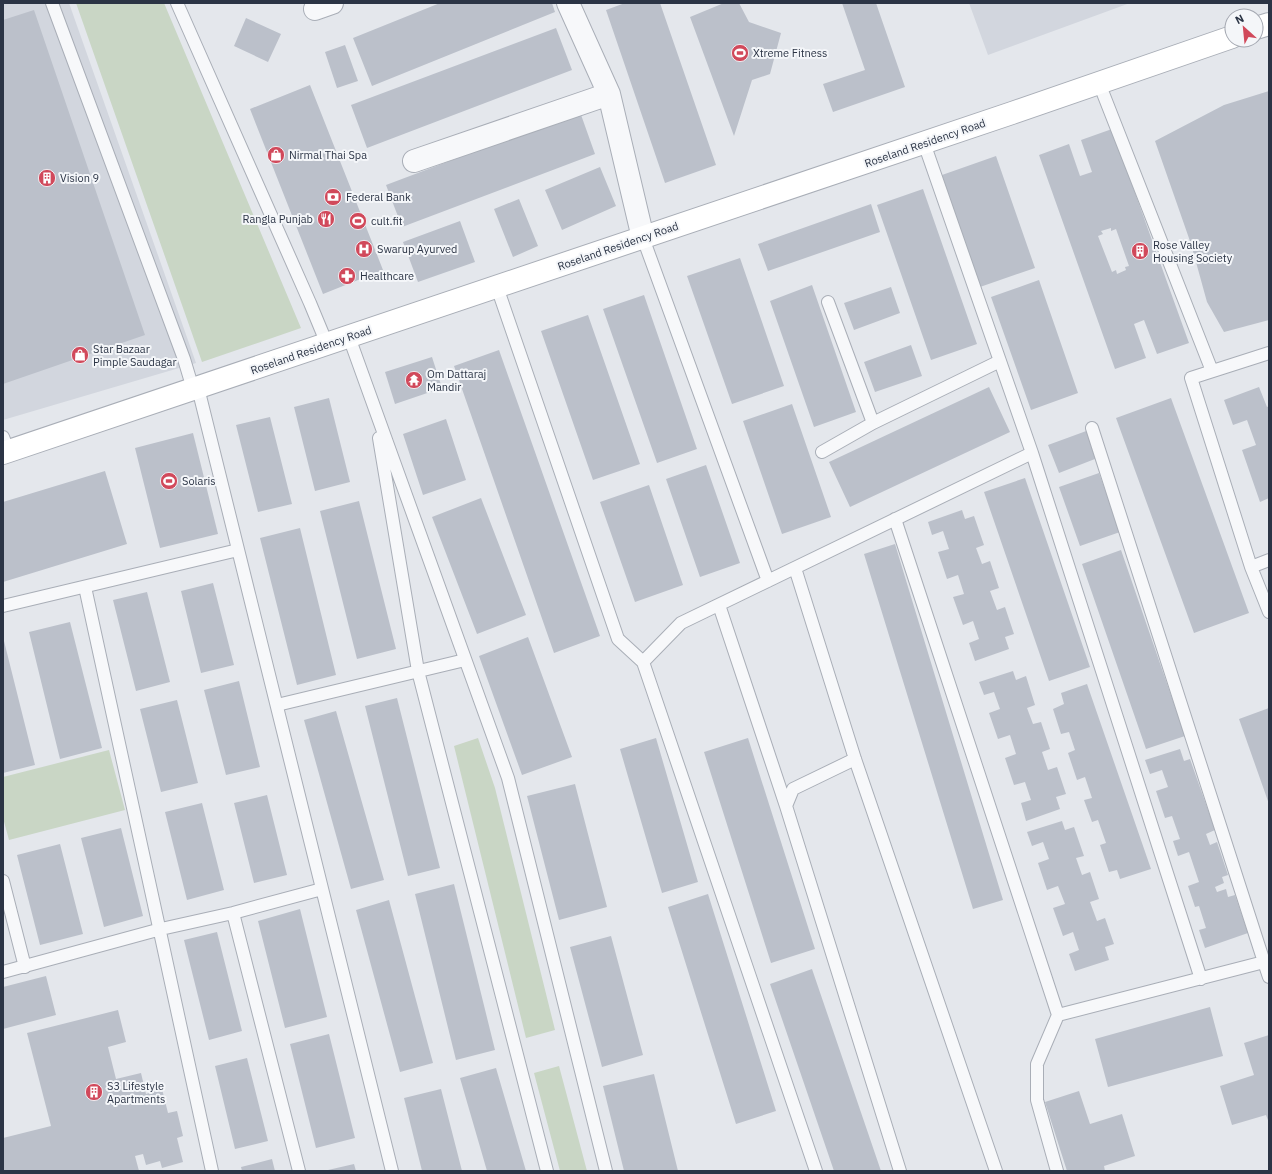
<svg xmlns="http://www.w3.org/2000/svg" width="1272" height="1174" viewBox="0 0 1272 1174" font-family="'IBM Plex Sans',sans-serif">
	<style>
		.built { fill: #d2d6de }
		.green { fill: #c9d6c5 }
		.building { fill: #bbc0ca; fill-rule: evenodd }
		.lines { fill: none; stroke-linecap: round; stroke-linejoin: round }
		.lane-casing { stroke: #a9aeb7; stroke-width: 14 }
		.street-casing { stroke: #a9aeb7; stroke-width: 24 }
		.secondary-casing { stroke: #a9aeb7; stroke-width: 24 }
		.lane { stroke: #f7f8fa; stroke-width: 12 }
		.street { stroke: #f7f8fa; stroke-width: 22 }
		.secondary { stroke: #fff; stroke-width: 22 }
		.labels { text-anchor: middle; dominant-baseline: central; stroke-width: 4; stroke-linejoin: round; paint-order: stroke }
		.poi-label { font-size: 11px; fill: #2b3445; stroke: #f4f6f9; text-anchor: start }
		.street-label { font-size: 11px; fill: #2b3445; stroke: #f4f6f9 }
	</style>
	<rect width="100%" height="100%" fill="#e4e7ec"/>
	<path class="built" d="M3,3H69L196,363L3,420Z
		M969,3H1130L988,55Z"/>
	<path class="green" d="M76,3H164L301,328L202,362Z
		M478,738L495,788L555,1030L526,1038L454,746Z
		M109,750L125,810L9,840L3,818V777Z
		M559,1066L587,1171H560L534,1073Z"/>
	<path class="building" d="M440,3H552L555,12L372,86L353,38Z
		M625,3H660L716,165L665,183L606,10Z
		M724,3H739L749,22L781,33L770,74L752,80L734,136L690,17Z
		M842,3H876L905,87L833,112L823,84L865,70Z
		M34,10L145,335L3,384V20Z
		M246,18L281,34L268,62L234,46Z
		M556,28L572,70L367,148L351,105Z
		M345,45L358,81L337,88L325,52Z
		M310,85L383,270L323,294L250,109Z
		M1269,91V320L1224,332L1207,302L1191,244L1155,141L1224,105Z
		M580,112L595,154L402,227L386,185Z
		M1112,129L1189,343L1157,354L1144,320L1134,324L1146,358L1115,369L1039,155L1069,144L1080,176L1092,172L1081,140ZM1111,228V231L1116,229L1129,266L1125,267L1126,270L1117,274L1116,270L1112,272L1098,236L1103,234L1101,231Z
		M996,156L1035,268L980,287L942,175Z
		M600,167L616,206L562,230L545,190Z
		M923,189L977,344L931,360L877,205Z
		M519,199L538,246L513,257L494,209Z
		M871,204L880,232L768,271L758,244Z
		M460,221L475,262L418,282L403,242Z
		M740,258L784,386L732,404L687,276Z
		M1039,280L1078,393L1031,410L991,297Z
		M812,285L856,412L814,427L770,301Z
		M891,287L900,313L854,330L844,303Z
		M644,295L697,449L657,463L603,309Z
		M588,315L640,464L593,480L541,331Z
		M911,345L922,376L875,392L864,362Z
		M499,350L600,636L554,653L454,366Z
		M432,357L442,388L395,404L385,372Z
		M989,387L1010,432L850,507L829,462Z
		M1259,387L1267,407L1269,406V498L1260,502L1242,450L1256,445L1247,420L1233,425L1224,400Z
		M329,398L350,482L315,491L294,407Z
		M1171,398L1249,613L1194,633L1116,418Z
		M792,404L831,517L782,534L743,421Z
		M270,417L292,504L258,512L236,425Z
		M446,419L466,480L423,495L403,434Z
		M1089,430L1100,457L1059,473L1048,445Z
		M193,433L218,534L160,548L135,448Z
		M706,465L740,563L700,577L666,479Z
		M105,471L127,544L3,582V502Z
		M1099,473L1120,532L1080,546L1059,487Z
		M1025,478L1090,667L1049,681L984,492Z
		M649,485L683,585L635,602L600,502Z
		M481,498L526,615L477,634L432,517Z
		M359,501L396,649L357,659L320,511Z
		M962,510L965,519L974,516L984,545L976,548L982,564L990,561L999,588L990,591L997,610L1005,607L1014,634L1005,637L1009,649L975,661L969,643L979,639L973,621L963,625L953,597L964,594L958,575L947,579L938,552L949,549L943,531L932,535L928,522Z
		M300,528L336,675L297,685L260,538Z
		M895,544L1003,900L973,909L864,554Z
		M1121,550L1185,736L1146,749L1082,564Z
		M213,583L234,665L201,673L181,591Z
		M147,592L170,682L136,691L113,600Z
		M70,622L102,748L60,759L29,632Z
		M3,637L35,765L3,773Z
		M528,637L572,757L522,775L479,656Z
		M1013,671L1016,680L1026,676L1035,705L1027,708L1033,724L1041,722L1050,749L1042,752L1048,770L1057,767L1066,794L1056,797L1060,809L1026,821L1021,803L1031,800L1025,782L1014,785L1005,758L1016,754L1010,735L998,739L989,713L1000,709L994,692L984,695L979,682Z
		M239,681L260,767L226,775L204,690Z
		M1087,684L1151,869L1120,879L1117,870L1109,872L1100,845L1106,843L1098,820L1092,822L1084,800L1092,798L1085,777L1077,780L1068,753L1075,750L1069,732L1061,734L1053,709L1064,704L1061,693Z
		M397,698L440,868L408,876L365,706Z
		M177,700L198,783L161,792L140,709Z
		M1269,708V804L1239,719Z
		M336,711L384,880L351,889L304,720Z
		M656,738L698,882L662,893L620,749Z
		M748,738L815,949L771,963L704,752Z
		M1180,749L1184,761L1190,759L1215,830L1206,834L1210,845L1217,842L1228,875L1222,877L1224,883L1215,887L1217,892L1226,889L1228,897L1235,895L1248,933L1205,948L1199,930L1206,928L1199,906L1195,907L1188,886L1199,882L1189,852L1178,856L1173,841L1180,839L1172,816L1165,818L1156,791L1168,787L1162,770L1150,774L1145,760Z
		M575,784L607,907L559,920L527,796Z
		M267,795L287,875L254,883L234,803Z
		M202,803L224,890L187,900L165,812Z
		M1062,821L1065,830L1074,827L1084,856L1076,858L1082,875L1090,872L1099,899L1090,902L1097,921L1105,918L1114,944L1105,947L1109,960L1075,971L1069,954L1079,950L1073,932L1063,936L1053,908L1065,904L1058,886L1047,890L1038,863L1049,859L1043,842L1032,846L1027,832Z
		M121,828L143,916L104,927L81,838Z
		M60,844L83,934L40,945L17,855Z
		M454,884L495,1050L456,1060L415,894Z
		M708,894L776,1111L736,1124L668,907Z
		M389,900L433,1063L400,1072L356,910Z
		M300,909L327,1017L285,1028L258,921Z
		M217,932L242,1031L209,1040L184,940Z
		M611,936L643,1055L602,1067L570,947Z
		M812,969L881,1171H834L770,984Z
		M46,976L56,1015L3,1029V987Z
		M1210,1007L1223,1056L1108,1087L1095,1039Z
		M118,1010L126,1042L108,1047L116,1079L141,1073L146,1094L162,1089L168,1113L177,1111L183,1136L177,1138L183,1162L162,1168L160,1161L146,1165L143,1154L135,1156L139,1171H3V1138L51,1126L27,1033Z
		M329,1034L355,1138L316,1148L290,1044Z
		M1269,1035V1123L1266,1115L1232,1125L1220,1086L1254,1075L1244,1043Z
		M247,1058L268,1141L235,1149L215,1066Z
		M496,1068L526,1171H487L460,1078Z
		M654,1074L678,1171H624L603,1086Z
		M441,1089L462,1171H422L404,1098Z
		M1079,1091L1090,1124L1122,1114L1135,1156L1104,1166L1105,1171H1067L1045,1102Z
		M272,1159L275,1171H242L241,1167Z
		M354,1164L356,1171H328V1170Z"/>
	<g class="lines">
		<defs>
			<path id="lane" d="M52,3L184,359L193,389
				M177,3L310,303L327,344
				M1099,83L1212,371
				M924,143L1032,453L1201,979
				M643,238L768,581
				M497,287L618,639L643,662L816,1171
				M828,302L873,423
				M349,337L508,778L606,1171
				M1269,353L1191,378L1251,567L1269,612
				M198,388L392,1171
				M1092,428L1264,962
				M3,437L9,452
				M379,438L418,671L547,1171
				M822,452L873,423L1000,361
				M895,519L1058,1015L1037,1064V1100L1057,1171
				M1251,567L1269,560
				M795,568L855,759L996,1171
				M85,587L212,1171
				M719,605L786,806L900,1171
				M3,606L238,550
				M643,662L681,623L1032,453
				M277,705L465,660
				M786,806L793,789L855,759
				M3,881L25,967
				M233,913L299,1171
				M3,972L161,929L233,913L322,889
				M1058,1015L1264,962L1269,977"/>
			<path id="street" d="M568,3L609,94L643,238
				M315,9L332,3
				M414,161L609,94"/>
			<path id="secondary" d="M1256,28L1269,24
				M3,453L1012,113L1232,37"/>
		</defs>
		<use href="#lane" class="lane-casing"/>
		<use href="#street" class="street-casing"/>
		<use href="#secondary" class="secondary-casing"/>
		<use href="#lane" class="lane"/>
		<use href="#street" class="street"/>
		<use href="#secondary" class="secondary"/>
	</g>
	<defs>
		<symbol id="stadium-disc" viewBox="-11 -11 22 22"><circle r="9.5" fill="#d1495b" stroke="#f4f6f9"/><path d="M0-5a6.5 5 0 1 0 0 10a6.5 5 0 1 0 0-10ZM-3.5-1.8h7v3.6h-7Z" fill="#fff"/></symbol>
		<symbol id="shop-disc" viewBox="-11 -11 22 22"><circle r="9.5" fill="#d1495b" stroke="#f4f6f9"/><path d="M-5-2.5h2.3a2.7 3.5 0 0 1 5.4 0H5L5.5 6h-11ZM-1.5-2.5h3a1.5 2.3 0 0 0-3 0Z" fill="#fff"/></symbol>
		<symbol id="building-disc" viewBox="-11 -11 22 22"><circle r="9.5" fill="#d1495b" stroke="#f4f6f9"/><path d="M-4-6H4V6H1V3H-1V6H-4ZM-2.5-4.3h1.7v1.8h-1.7ZM.8-4.3h1.7v1.8H.8ZM-2.5-1h1.7V.8h-1.7ZM.8-1h1.7V.8H.8Z" fill="#fff"/></symbol>
		<symbol id="bank-disc" viewBox="-11 -11 22 22"><circle r="9.5" fill="#d1495b" stroke="#f4f6f9"/><path d="M-6-4H6V4H-6ZM0-2.3a2.3 2.3 0 1 0 0 4.6a2.3 2.3 0 1 0 0-4.6Z" fill="#fff"/></symbol>
		<symbol id="restaurant-disc" viewBox="-11 -11 22 22"><circle r="9.5" fill="#d1495b" stroke="#f4f6f9"/><path d="M-5-6h1v4h1v-4h1v4h1v-4h1v5L-1.5 .5V6h-2V.5L-5-1ZM5-6V6H3V1.5H1.5Q1.5-4 5-6Z" fill="#fff"/></symbol>
		<symbol id="hospital-disc" viewBox="-11 -11 22 22"><circle r="9.5" fill="#d1495b" stroke="#f4f6f9"/><path d="M-5-5h3v3.5h4V-5h3V5h-3V1.5h-4V5h-3Z" fill="#fff"/></symbol>
		<symbol id="pharmacy-disc" viewBox="-11 -11 22 22"><circle r="9.5" fill="#d1495b" stroke="#f4f6f9"/><path d="M-2-6h4v4h4v4h-4v4h-4v-4h-4v-4h4Z" fill="#fff"/></symbol>
		<symbol id="temple-disc" viewBox="-11 -11 22 22"><circle r="9.5" fill="#d1495b" stroke="#f4f6f9"/><path d="M0-6L5-2H3V0L6.5 2.5H4V6H1.5V3h-3V6H-4V2.5H-6.5L-3 0V-2H-5Z" fill="#fff"/></symbol>
	</defs>
	<g fill-rule="evenodd">
		<use href="#stadium-disc" x="730" y="43" width="20" height="20"/>
		<use href="#shop-disc" x="266" y="145" width="20" height="20"/>
		<use href="#building-disc" x="37" y="168" width="20" height="20"/>
		<use href="#bank-disc" x="323" y="187" width="20" height="20"/>
		<use href="#restaurant-disc" x="316" y="209" width="20" height="20"/>
		<use href="#stadium-disc" x="348" y="211" width="20" height="20"/>
		<use href="#hospital-disc" x="354" y="239" width="20" height="20"/>
		<use href="#building-disc" x="1130" y="241" width="20" height="20"/>
		<use href="#pharmacy-disc" x="337" y="266" width="20" height="20"/>
		<use href="#shop-disc" x="70" y="345" width="20" height="20"/>
		<use href="#temple-disc" x="404" y="370" width="20" height="20"/>
		<use href="#stadium-disc" x="159" y="471" width="20" height="20"/>
		<use href="#building-disc" x="84" y="1082" width="20" height="20"/>
	</g>
	<g class="labels">
		<g class="poi-label">
			<text x="753" y="53">Xtreme Fitness</text>
			<text x="289" y="155">Nirmal Thai Spa</text>
			<text x="60" y="178">Vision 9</text>
			<text x="346" y="197">Federal Bank</text>
			<text x="313" y="219" text-anchor="end">Rangla Punjab</text>
			<text x="371" y="221">cult.fit</text>
			<text x="1153" y="245">Rose Valley<tspan x="1153" dy="13">Housing Society</tspan></text>
			<text x="377" y="249">Swarup Ayurved</text>
			<text x="360" y="276">Healthcare</text>
			<text x="93" y="349">Star Bazaar<tspan x="93" dy="13">Pimple Saudagar</tspan></text>
			<text x="427" y="374">Om Dattaraj<tspan x="427" dy="13">Mandir</tspan></text>
			<text x="182" y="481">Solaris</text>
			<text x="107" y="1086">S3 Lifestyle<tspan x="107" dy="13">Apartments</tspan></text>
		</g>
		<g class="street-label">
			<text transform="translate(925 143) rotate(-19)">Roseland Residency Road</text>
			<text transform="translate(618 246) rotate(-19)">Roseland Residency Road</text>
			<text transform="translate(311 350) rotate(-19)">Roseland Residency Road</text>
		</g>
	</g>
	<rect width="1272" height="1174" fill="none" stroke="#2b3445" stroke-width="8"/>
	<g transform="translate(1244 28) rotate(333)"><circle r="19" fill="#f4f6f9" stroke="#a4a8b1"/>
	<path d="M0-3L7 15L0 10L-7 15Z" fill="#d1495b"/>
	<text y="-6" font-size="11" font-weight="bold" text-anchor="middle" fill="#2b3445">N</text>
	</g>
</svg>
